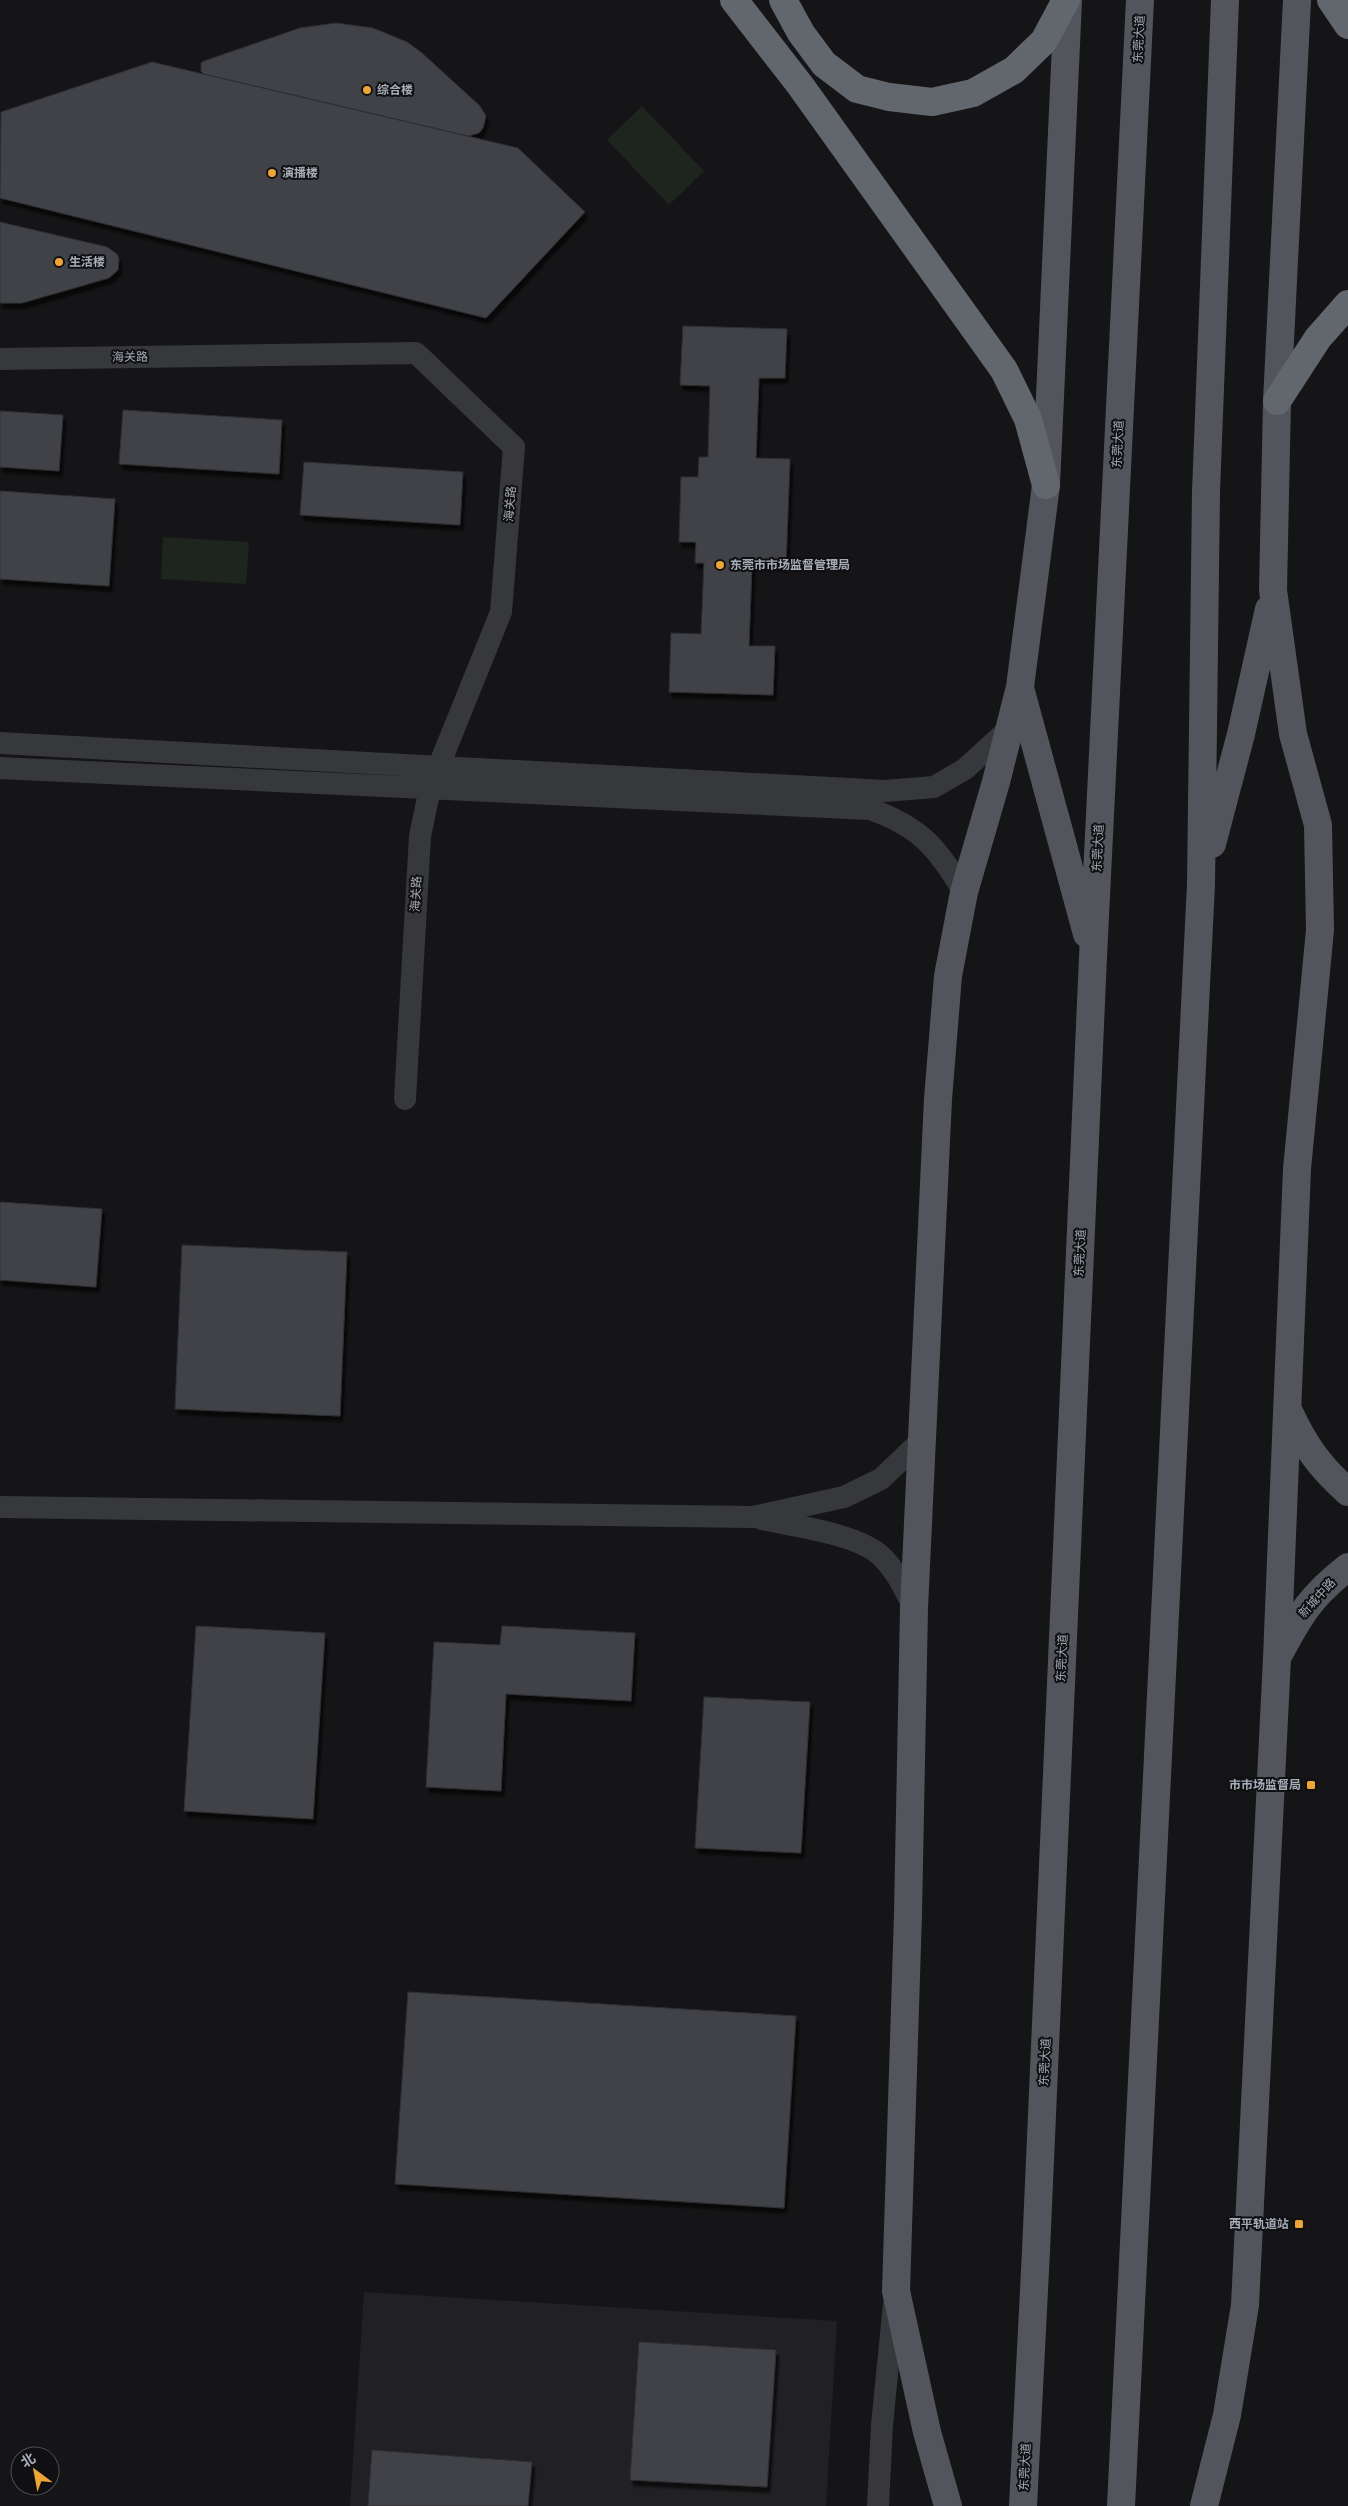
<svg xmlns="http://www.w3.org/2000/svg" width="1348" height="2506" viewBox="0 0 1348 2506" font-family="'Fira Sans Condensed','Noto Sans SC',sans-serif">
	<style>
		.built { fill: #212124 }
		.green { fill: #1d251e }
		.building { fill: #414347; stroke: #2f3033; filter: url(#shadow) }
		.lines { fill: none; stroke-linecap: round; stroke-linejoin: round }
		.minor { stroke: #36383c; stroke-width: 22 }
		.major { stroke: #52555b; stroke-width: 28 }
		.highway { stroke: #62666d; stroke-width: 28 }
		.poi-dot { fill: #efa535; stroke: #101012; stroke-width: 2 }
		.labels { text-anchor: middle; dominant-baseline: central; stroke-width: 4; stroke-linejoin: round; paint-order: stroke }
		.street-label { font-size: 12px; fill: #a7adb7; stroke: #101012 }
		.poi-label { font-size: 12px; font-weight: bold; fill: #a7adb7; stroke: #101012; text-anchor: start }
	</style>
	<defs>
		<filter id="shadow"><feDropShadow dx="3" dy="5.5" stdDeviation="1" flood-color="#0009"/></filter>
	</defs>
	<rect width="100%" height="100%" fill="#151517"/>
	<path class="built" d="M364,2292L837,2321L826,2506H350Z"/>
	<path class="green" d="M642,106L704,171L669,205L607,140Z
		M163,537L249,542L246,584L161,579Z"/>
	<path class="building" d="M336,23L373,28L407,42L422,53L480,106L486,116L483,128L479,133L468,136L204,74L201,71V63L204,61L300,28Z
		M152,62L518,148L585,212L486,318L0,198L1,112Z
		M0,222L107,247L117,254L119,259L118,270L109,278L22,303H0Z
		M683,326L787,329L785,378H759L756,458L790,459L786,566L752,564L749,646H775L773,695L669,692L671,633L701,634L704,563H695L696,542H679L681,477H698L699,457H708L710,386L680,385Z
		M123,410L282,420L279,474L119,464Z
		M0,411L63,415L59,471L0,467Z
		M304,462L463,472L460,525L300,515Z
		M0,491L115,499L109,586L0,579Z
		M0,1202L102,1209L96,1287L0,1280Z
		M182,1245L347,1252L340,1416L175,1409Z
		M196,1626L325,1633L313,1819L184,1811Z
		M502,1626L635,1633L631,1701L506,1694L501,1791L426,1787L434,1642L500,1645Z
		M704,1697L810,1702L801,1853L695,1848Z
		M408,1992L796,2016L784,2208L395,2184Z
		M639,2342L776,2350L767,2487L630,2480Z
		M372,2450L532,2462L528,2506H368Z"/>
	<g class="lines">
		<path class="minor" d="M0,359L416,353L514,447L501,612L430,788L420,836L405,1099
			M0,743L885,791L934,787L965,769L1010,728
			M0,768L870,809C920,827 937,847 964,892
			M0,1507L753,1517L844,1497L881,1479L922,1440
			M762,1519C794,1526 858,1534 881,1556C896,1570 905,1590 914,1608
			M878,2506L882,2425L894,2304"/>
		<path class="major" d="M1020,688L1087,934
			M1212,844L1241,734L1269,609
			M1289,1412C1305,1446 1319,1466 1348,1492
			M1280,1652C1301,1613 1312,1595 1348,1567
			M948,2506L927,2432L896,2291L908,1914L914,1608L938,1099L948,976L964,892L996,782L1020,687L1046,485L1068,0
			M1023,2506L1036,2251L1093,957L1140,0
			M1121,2506L1201,884L1206,492L1225,0
			M1204,2506L1227,2415L1245,2305L1277,1658L1297,1169L1320,930L1318,825L1293,734L1273,590L1277,401L1297,0"/>
		<path class="highway" d="M734,0L800,85L1004,370L1028,419L1046,485
			M783,0L801,33L824,64L857,89L889,97L932,102L973,93L1014,70L1044,41L1066,0
			M1331,0L1348,25
			M1277,401L1318,338L1348,304"/>
	</g>
	<g class="poi-dot">
		<circle cx="367" cy="90" r="5"/>
		<circle cx="272" cy="173" r="5"/>
		<circle cx="59" cy="262" r="5"/>
		<circle cx="720" cy="565" r="5"/>
		<rect x="1306" y="1780" width="10" height="10" rx="2.5"/>
		<rect x="1294" y="2219" width="10" height="10" rx="2.5"/>
	</g>
	<g class="labels">
		<g class="street-label">
			<text transform="translate(1139 39) rotate(-87)">东莞大道</text>
			<text transform="translate(130 357) rotate(-1)">海关路</text>
			<text transform="translate(1118 444) rotate(-87)">东莞大道</text>
			<text transform="translate(510 504) rotate(-85)">海关路</text>
			<text transform="translate(1098 848) rotate(-87)">东莞大道</text>
			<text transform="translate(416 894) rotate(-87)">海关路</text>
			<text transform="translate(1080 1253) rotate(-87)">东莞大道</text>
			<text transform="translate(1317 1598) rotate(-48)">新城中路</text>
			<text transform="translate(1062 1658) rotate(-87)">东莞大道</text>
			<text transform="translate(1045 2062) rotate(-87)">东莞大道</text>
			<text transform="translate(1025 2467) rotate(-87)">东莞大道</text>
		</g>
		<g class="poi-label">
			<text x="377" y="90">综合楼</text>
			<text x="282" y="173">演播楼</text>
			<text x="69" y="262">生活楼</text>
			<text x="730" y="565">东莞市市场监督管理局</text>
			<text x="1301" y="1785" text-anchor="end">市市场监督局</text>
			<text x="1289" y="2224" text-anchor="end">西平轨道站</text>
		</g>
	</g>
	<g transform="translate(35 2471) rotate(328)"><circle r="24" fill="#101012" stroke="#4c4f54"/>
	<path d="M0-4L9 19L0 12L-9 19Z" fill="#efa535"/>
	<text y="-8" font-size="14" font-weight="bold" text-anchor="middle" fill="#a7adb7">北</text>
	</g>
</svg>
